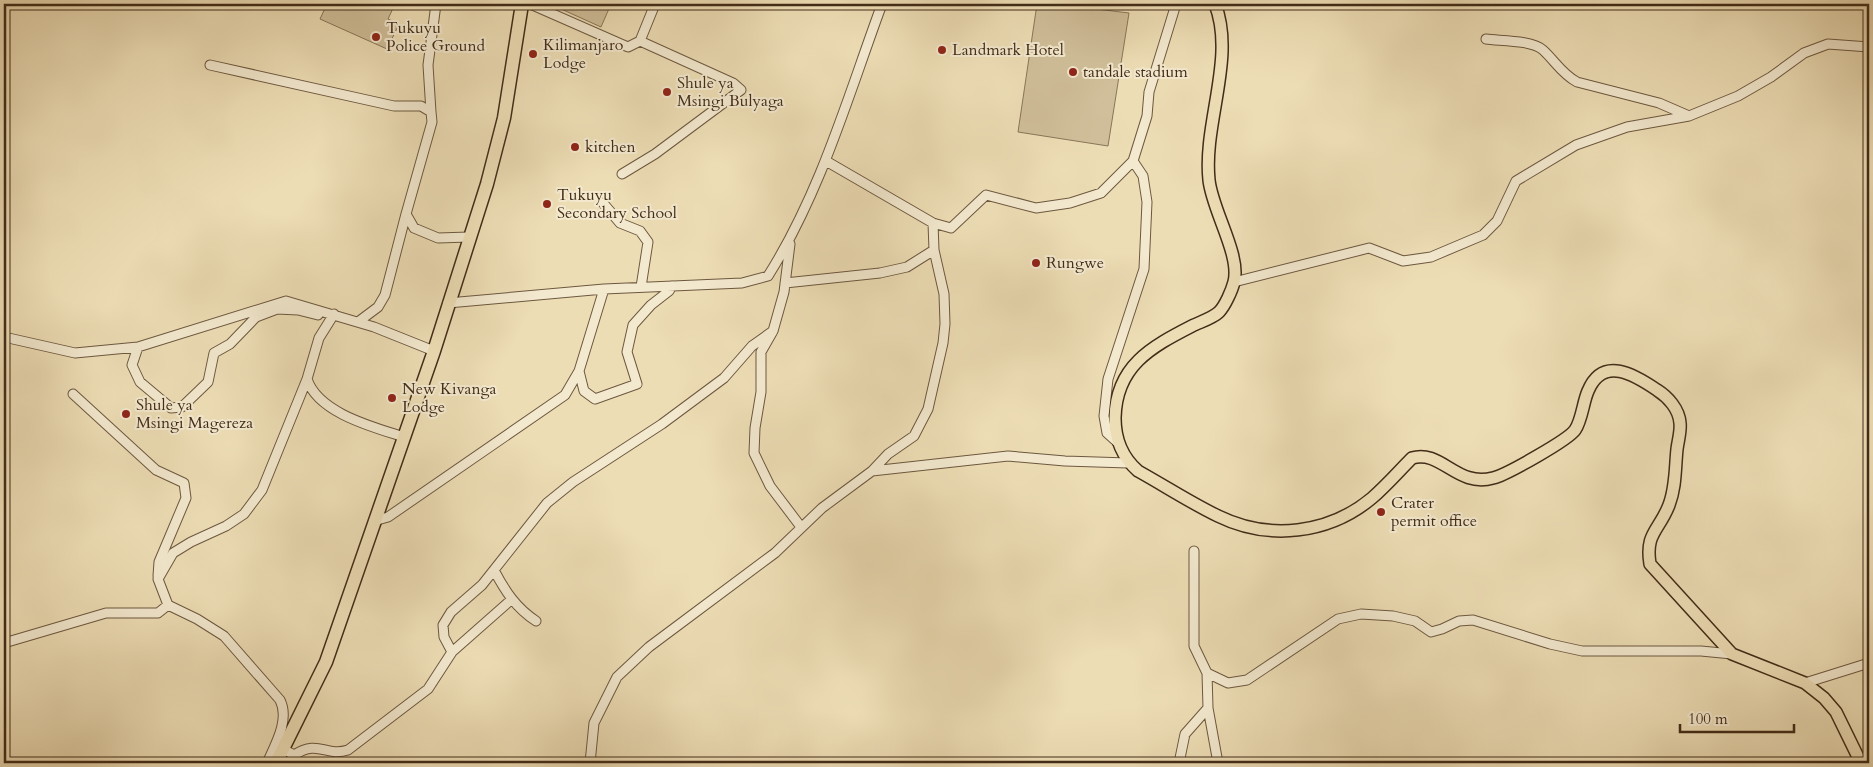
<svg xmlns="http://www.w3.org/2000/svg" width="1873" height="767" viewBox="0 0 1873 767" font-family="Cardo,serif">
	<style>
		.green { fill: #d0bf9a; stroke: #897659 }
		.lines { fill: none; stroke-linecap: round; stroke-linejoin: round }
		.minor-casing { stroke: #6d583f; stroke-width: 11 }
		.major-casing { stroke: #422c18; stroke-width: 14 }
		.highway-casing { stroke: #422c18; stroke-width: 15 }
		.minor { stroke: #f3e9cf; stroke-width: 9 }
		.major { stroke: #edddb5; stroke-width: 11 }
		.highway { stroke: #edddb5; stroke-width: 12 }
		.poi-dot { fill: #8f2418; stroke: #f3e9cf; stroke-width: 2 }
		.labels { text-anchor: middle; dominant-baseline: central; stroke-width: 4; stroke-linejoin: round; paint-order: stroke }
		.poi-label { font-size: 16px; fill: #422c18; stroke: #f3e9cf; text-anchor: start }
	</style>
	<rect width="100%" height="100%" fill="#edddb5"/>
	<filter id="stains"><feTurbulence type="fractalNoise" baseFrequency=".004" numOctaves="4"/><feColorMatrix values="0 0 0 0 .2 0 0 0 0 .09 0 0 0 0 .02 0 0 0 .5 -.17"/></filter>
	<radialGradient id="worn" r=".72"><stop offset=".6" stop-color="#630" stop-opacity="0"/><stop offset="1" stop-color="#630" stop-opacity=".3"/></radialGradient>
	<path class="green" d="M327,4H395L388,19L399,24L387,49L320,19Z
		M550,4H611L601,27Z
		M1037,4H1056L1129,13L1108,146L1018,132Z"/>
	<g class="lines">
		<defs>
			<path id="minor" d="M530,4L628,47L640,41L655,4
				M1486,39C1500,41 1532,40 1543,50C1555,61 1562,74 1577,82L1659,103L1689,116
				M210,65L394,106H421L431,112L432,122L406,214L414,228L438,238L469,237
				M431,112L428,65L436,4
				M826,161L933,223L951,228L986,195L1036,208L1070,203L1101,193L1133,161L1147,116L1149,92L1176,4
				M622,174L655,154L741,90L733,83L640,41
				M603,203L620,223L640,231L648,242L641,287
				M790,244L784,292L773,331L761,352V392L755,428L754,453L770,486L801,527
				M1234,282L1369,248L1403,261L1431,257L1483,235L1497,221L1516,181L1576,145L1627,127L1689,116L1738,96L1771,77L1804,53L1828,44L1869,47
				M785,283L880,273L907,267L934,250
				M448,303L604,289L742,283L768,276C821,192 848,96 882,4
				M358,322L378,307L385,295L406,214
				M4,337L75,353L138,347L286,301L374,327L434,351
				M138,347L132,365L140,382L171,408L182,407L208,382L214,353L230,344L256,317L277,309L298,310L318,315
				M579,371L584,391L595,399L637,384L627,352L633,325L651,305L669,291L672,286
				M307,379C318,413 373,427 404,437
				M73,394L156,470L184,483L186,498L159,562L158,576
				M1117,442L1107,433L1104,416L1108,379L1144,269L1147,202L1143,176L1133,161
				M872,471L1008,456L1065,461L1128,463
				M374,521L388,517L565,395L579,371L604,289
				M1194,551V646L1207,673L1208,708L1218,763
				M494,570C505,591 516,608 536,621
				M4,643L106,613H158L168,605
				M452,652L444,637L443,625L451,612L482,585L547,503L573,482L662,424L724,378L752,346L773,331
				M1207,673L1228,683L1247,680L1338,619L1361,614L1393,616L1415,621L1431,632L1442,629L1459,621L1473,620L1550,644L1582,651H1701L1732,654
				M1805,683L1869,663
				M283,749L294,755C319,739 325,757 348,750L428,689L452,652L512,599
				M267,763C275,745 290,720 280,700L224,636L197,619L168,605L158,579L173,553L191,542L226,526L244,514L262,490L307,379L319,338L334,314
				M590,763L594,723L617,677L649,647L775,553L822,508L872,471L888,454L914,436L928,409L943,343L945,324L944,294L934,250L933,223
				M1179,763L1185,734L1208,708"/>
			<path id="major" d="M1215,4C1236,58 1203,123 1209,180C1212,210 1241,255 1234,282C1232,290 1225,306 1219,312C1213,318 1200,322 1192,326C1151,347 1116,366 1115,418C1115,440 1122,457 1138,471C1165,486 1191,503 1218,516C1269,541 1329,534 1372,498C1386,486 1399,471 1412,458C1441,449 1457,488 1493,478C1506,475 1568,440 1575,430C1582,420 1583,402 1588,391C1603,355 1635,375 1657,390C1668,397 1679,409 1680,423C1681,431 1678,441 1677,449C1675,468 1676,487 1669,505C1659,531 1645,533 1650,564L1732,654L1805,683L1824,698L1836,712L1861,763"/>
			<path id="highway" d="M276,763L326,662L434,351L487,184L504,118L522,4"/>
		</defs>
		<use href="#minor" class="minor-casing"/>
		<use href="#major" class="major-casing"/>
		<use href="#highway" class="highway-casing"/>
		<use href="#minor" class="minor"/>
		<use href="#major" class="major"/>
		<use href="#highway" class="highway"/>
	</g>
	<g class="poi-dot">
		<circle cx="376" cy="37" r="5"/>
		<circle cx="942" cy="50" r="5"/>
		<circle cx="533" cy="54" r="5"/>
		<circle cx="1073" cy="72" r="5"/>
		<circle cx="667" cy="92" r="5"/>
		<circle cx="575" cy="147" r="5"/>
		<circle cx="547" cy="204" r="5"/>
		<circle cx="1036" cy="263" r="5"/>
		<circle cx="392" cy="398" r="5"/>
		<circle cx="126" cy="414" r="5"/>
		<circle cx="1381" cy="512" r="5"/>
	</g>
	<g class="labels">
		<g class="poi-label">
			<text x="386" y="28">Tukuyu<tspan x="386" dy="18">Police Ground</tspan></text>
			<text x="543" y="45">Kilimanjaro<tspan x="543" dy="18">Lodge</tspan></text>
			<text x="952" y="50">Landmark Hotel</text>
			<text x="1083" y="72">tandale stadium</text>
			<text x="677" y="83">Shule ya<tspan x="677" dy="18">Msingi Bulyaga</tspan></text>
			<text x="585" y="147">kitchen</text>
			<text x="557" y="195">Tukuyu<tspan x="557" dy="18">Secondary School</tspan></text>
			<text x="1046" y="263">Rungwe</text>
			<text x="402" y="389">New Kivanga<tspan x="402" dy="18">Lodge</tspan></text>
			<text x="136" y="405">Shule ya<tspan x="136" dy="18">Msingi Magereza</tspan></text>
			<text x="1391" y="503">Crater<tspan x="1391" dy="18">permit office</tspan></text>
		</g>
	</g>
	<rect width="1873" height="767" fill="none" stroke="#edddb5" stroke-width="20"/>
	<rect x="5" y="5" width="1863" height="757" fill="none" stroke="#422c18" stroke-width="2.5"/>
	<rect x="10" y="10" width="1853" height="747" fill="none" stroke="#422c18"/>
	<path d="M1680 724v8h114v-8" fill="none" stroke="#422c18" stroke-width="2.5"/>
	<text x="1688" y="724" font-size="15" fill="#422c18" stroke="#f3e9cf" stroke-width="4" paint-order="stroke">100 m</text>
	<rect width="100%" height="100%" filter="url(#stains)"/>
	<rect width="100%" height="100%" fill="url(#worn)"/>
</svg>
